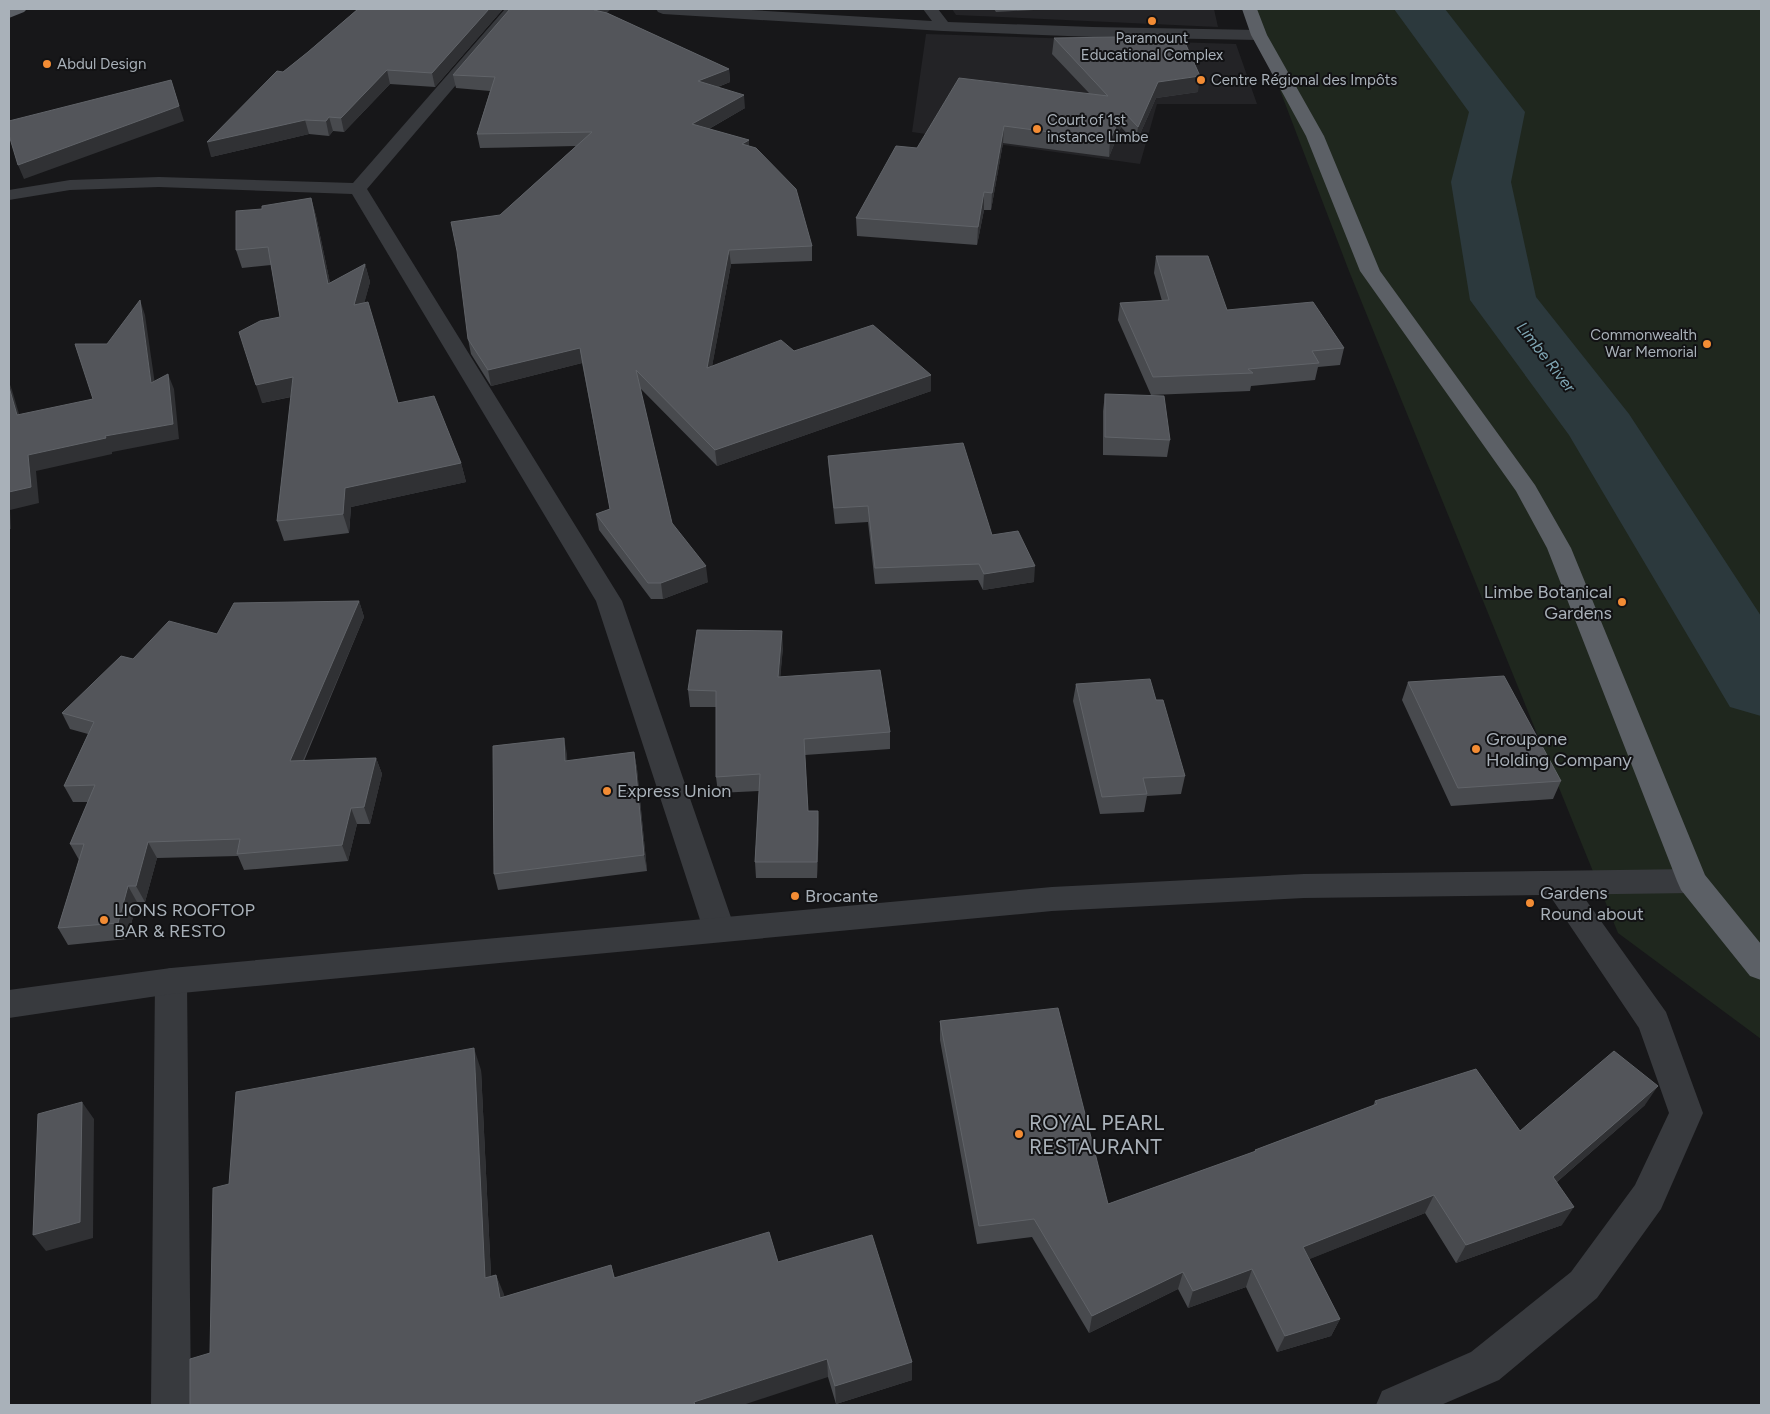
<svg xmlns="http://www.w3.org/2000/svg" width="1770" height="1414" viewBox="0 0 1770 1414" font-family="Figtree,sans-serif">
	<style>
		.built { fill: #232326 }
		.green { fill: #1f271e }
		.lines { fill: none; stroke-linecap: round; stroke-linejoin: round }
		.river { fill: #2c393d; fill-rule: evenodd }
		.minor { fill: #383a3e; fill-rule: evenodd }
		.tertiary { fill: #383a3e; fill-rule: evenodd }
		.trunk { fill: #5c6066; fill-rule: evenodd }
		.wall { fill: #484a4e }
		.shaded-wall { fill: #303134 }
		.building { fill: #53555a; stroke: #606368 }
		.poi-dot { fill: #f38c34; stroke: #121214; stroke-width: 2 }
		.labels { text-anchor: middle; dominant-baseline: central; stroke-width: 4; stroke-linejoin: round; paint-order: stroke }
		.far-poi-label { font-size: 15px; fill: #a9b1b9; stroke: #121214; text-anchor: start }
		.far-water-label { font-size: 16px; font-style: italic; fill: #7fa6b4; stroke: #121214 }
		.poi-label { font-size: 18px; fill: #a9b1b9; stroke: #121214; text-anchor: start }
		.near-poi-label { font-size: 21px; fill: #a9b1b9; stroke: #121214; text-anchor: start }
	</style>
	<rect width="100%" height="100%" fill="#171719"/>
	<path class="built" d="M952,9H1214L1218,27L956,15Z
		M926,34L1236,44L1257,104H1157L1140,164L912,132Z"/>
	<path class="green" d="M1249,9H1761V1039L1618,933L1349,271Z"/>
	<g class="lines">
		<path class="river" d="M1394,9H1445L1525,112L1511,182L1536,297L1629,414L1761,616V716L1730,707L1569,435L1470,300L1451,182L1469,112Z"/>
		<path class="minor" d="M505,9H521L367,189L622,601L735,929L730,938L719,942L708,938L703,929L596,601L352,194L159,187L70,190L9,200V190L70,180L159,177L353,183Z
			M656,9H734L932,21L923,9H938L948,22L1093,27L1259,30L1265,32L1267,35L1265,38L1259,40L1093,37L943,31L663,14L658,12Z
			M1557,872L1568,875L1666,1012L1703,1113L1661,1209L1597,1298L1499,1380L1441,1405H1376L1382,1391L1471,1352L1571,1272L1635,1185L1669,1113L1639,1028L1542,884L1546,875Z
			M171,968L182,971L187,981L191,1405H151L155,981L160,971Z"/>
		<path class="tertiary" d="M1692,869L1703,872L1707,881L1703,890L1692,893L1304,898L1052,911L171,994L9,1018V990L171,968L1052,887L1304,874Z"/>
		<path class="trunk" d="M9,9H27L24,12L9,18Z
			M1242,9H1257L1267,35L1324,136L1380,271L1535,485L1571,548L1705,875L1761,944V980L1750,976L1681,890L1677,881L1547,548L1516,491L1360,271L1306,136L1251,35Z"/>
	</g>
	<path class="wall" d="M358,9H503L435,87L390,84L344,132L333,131L329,136L309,134L211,157L283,72L308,52Z
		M994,9H1051L996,12Z
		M607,13L729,69L730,82L718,87L745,108L709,129L749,140V146L812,246V261L731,264L712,366L794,351L931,375V391L717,466L640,388L672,523L708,582L663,599H651L599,530L596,514L610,509L582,363L491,386L471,354L468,339L500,215L576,146L480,148L477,134L490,91L456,88L453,75Z
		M1054,38L1198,92L1156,98L1136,143L1121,127L1109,157L1003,143L991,210H984L977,245L857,236L856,218L917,148L1089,93L1052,54Z
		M311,198L316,216L330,283L365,264L370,282L364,303L398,403L461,463L466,482L351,507L349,533L284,541L277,521L291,397L262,403L280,317L271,265L242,268L236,250L262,209Z
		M1156,256L1227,310L1344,348L1340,365L1318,367L1315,380L1251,386L1250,391L1151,395L1118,320L1120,303L1162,301L1154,273Z
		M1105,394L1170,440L1167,457L1103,455V411Z
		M828,456L992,535L1034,582L983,590L978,580L875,584L868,522L835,524L829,471Z
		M359,601L364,617L304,761L376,758L382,774L370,824H357L348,861L244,870L238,856L157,858L145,902H137L127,939L68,945L58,928L79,860L70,844L88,802H73L64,786L88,734L70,729L62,713L133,659L217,634Z
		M783,647L780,677L890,732V749L805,755L808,811H818L819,828L817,878H756L755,862L759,791L718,793L716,777V707H690L688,690Z
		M1408,682L1561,781L1553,799L1451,806L1402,700Z
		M1076,684L1156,700L1185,776L1181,794L1147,796L1144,812L1100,814L1073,701Z
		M634,752L637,769L647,871L498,890L494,874L567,754V761Z
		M940,1021L1108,1204L1254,1152L1255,1150L1373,1106L1375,1101L1520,1131L1645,1105L1557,1182L1562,1225L1456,1263L1425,1213L1309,1259L1340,1319L1331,1336L1277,1352L1246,1287L1188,1308L1178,1289L1089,1333L1032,1237L977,1244L940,1040Z
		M481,1070L491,1276L496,1275L504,1297L611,1265L615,1278L778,1262L912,1362V1380L836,1404L828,1377L210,1353L229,1184Z"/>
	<path class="shaded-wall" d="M489,9H503L435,87L432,73Z
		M596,9H611L596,23L594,10Z
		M729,69L730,82L699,94L698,81Z
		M387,70L390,84L344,132L341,118Z
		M1200,76L1198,92L1156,98L1136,143L1138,127L1158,82Z
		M171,80L184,121L24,179L18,165Z
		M744,95L745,108L693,138L692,124Z
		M1123,111L1121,127L1109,157L1110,140Z
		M329,117L333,131L329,136L326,121Z
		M305,120L309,134L211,157L207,142Z
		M1004,126L1003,143L991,210L992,193Z
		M749,140V154L742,144Z
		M984,192V210L977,245L978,227Z
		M311,198L316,216L334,302L328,284Z
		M729,250L731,264L709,383L707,368Z
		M365,264L370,282L359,323L354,305Z
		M140,300L145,315L157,398L151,383Z
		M580,348L582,363L491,386L488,370Z
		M168,374L174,389L179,439L112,452V454L36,471L39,503L10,510L11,529H9V492L28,455L105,436Z
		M931,375V391L717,466L715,450Z
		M293,377L299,395L262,403L256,385Z
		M9,382L12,390L24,431L17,415L9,387Z
		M461,463L466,482L351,507L349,533L343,514L345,488Z
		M706,566L708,582L663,599L661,583Z
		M1035,566L1034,582L983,590L984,574Z
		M359,601L364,617L296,777L290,761Z
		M782,631L783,647L779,694L778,677Z
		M564,738L567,754L568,778L565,761Z
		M634,752L637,769L647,871L644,855Z
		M376,758L382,774L370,824L364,807Z
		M351,808L357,824L348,861L342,845Z
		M818,811L819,828L817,878V862Z
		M148,842L157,858L145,902L136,886Z
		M128,886L137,902L127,939L118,923Z
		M474,1048L481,1070L492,1297L485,1278Z
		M1658,1086L1645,1105L1542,1195L1553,1177Z
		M82,1102L94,1119L93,1238L46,1251L33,1235Z
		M1434,1195L1425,1213L1295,1265L1303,1247Z
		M1574,1207L1562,1225L1456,1263L1466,1245Z
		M1252,1269L1246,1287L1188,1308L1193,1291Z
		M1183,1272L1178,1289L1089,1333L1092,1316Z
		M496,1275L504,1294L507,1317L500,1298Z
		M1340,1319L1331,1336L1277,1352L1285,1336Z
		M827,1359L828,1377L743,1405H695L694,1402Z
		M912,1362V1380L836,1404L835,1386Z"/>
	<path class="building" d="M358,9H489L432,73L387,70L341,118L329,117L326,121L305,120L207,142L277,71L283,72L308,52Z
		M510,9H596L594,10L607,13L729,69L698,81L744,95L692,124L749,140L742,144L756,148L796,189L812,246L729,250L707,368L781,340L794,351L873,325L931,375L715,450L636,370L672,523L706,566L661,583H648L596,514L610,509L580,348L488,370L468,339L457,251L451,222L500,215L592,132L477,134L495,77L453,75Z
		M1182,36L1200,76L1158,82L1138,127L1123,111L1110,140L1004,126L992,193L984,192L978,227L856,218L896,146L917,148L959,78L1108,96L1054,38Z
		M171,80L179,106L18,165L9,135V121Z
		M311,198L328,284L365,264L354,305L368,302L398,403L434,396L461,463L345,488L343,514L277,521L293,377L256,385L239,332L260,321L280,317L268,247L236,250V211L262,209V206Z
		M1156,256H1208L1227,310L1313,302L1344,348L1312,351L1319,363L1248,369L1253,373L1153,377L1120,303L1169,300Z
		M140,300L151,383L168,374L173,424L105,436L106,438L28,455L31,487L9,492V387L17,415L93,399L75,344H107Z
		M1105,394L1164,396L1170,440L1105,437Z
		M963,443L992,535L1018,531L1035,566L984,574L979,564L875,568L868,506L834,508L828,456Z
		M359,601L290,761L376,758L364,807L351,808L342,845L237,854L240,839L148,842L136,886H128L118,923L58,928L84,844H70L95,785L64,786L94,722L62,713L121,656L133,659L169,621L217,634L234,603Z
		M697,630L782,631L778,677L880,670L890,732L804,739L808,811H818L817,862H755L760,774L716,777V691L688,690Z
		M1504,676L1561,781L1458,788L1408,682Z
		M1150,679L1156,700H1163L1185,776L1143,778L1147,794L1102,797L1076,684Z
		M564,738L565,761L634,752L644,855L494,874L493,746Z
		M1058,1008L1108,1204L1256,1151L1255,1150L1377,1104L1375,1101L1476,1069L1520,1131L1614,1051L1658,1086L1553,1177L1574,1207L1466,1245L1434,1195L1303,1247L1340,1319L1285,1336L1252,1269L1193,1291L1183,1272L1092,1316L1034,1219L979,1226L940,1021Z
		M474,1048L485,1278L496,1275L500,1298L611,1265L614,1278L769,1232L778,1262L872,1235L912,1362L835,1386L827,1359L694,1402L695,1405H190V1359L210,1353L213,1188L229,1184L236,1092Z
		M82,1102L80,1222L33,1235L38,1114Z"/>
	<g class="poi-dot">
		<circle cx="1152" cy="21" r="5"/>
		<circle cx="47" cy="64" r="5"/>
		<circle cx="1201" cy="80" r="5"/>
		<circle cx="1037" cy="129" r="5"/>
		<circle cx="1707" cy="344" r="5"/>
		<circle cx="1622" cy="602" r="5"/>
		<circle cx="1476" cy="749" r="5"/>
		<circle cx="607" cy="791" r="5"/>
		<circle cx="795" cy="896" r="5"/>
		<circle cx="1530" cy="903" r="5"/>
		<circle cx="104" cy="920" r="5"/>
		<circle cx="1019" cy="1134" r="5"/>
	</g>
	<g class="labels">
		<g class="far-poi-label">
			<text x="1152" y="38" text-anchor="middle">Paramount<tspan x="1152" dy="17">Educational Complex</tspan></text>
			<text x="57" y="64">Abdul Design</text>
			<text x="1211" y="80">Centre Régional des Impôts</text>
			<text x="1047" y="120">Court of 1st<tspan x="1047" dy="17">instance Limbe</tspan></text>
			<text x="1697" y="335" text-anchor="end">Commonwealth<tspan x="1697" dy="17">War Memorial</tspan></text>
		</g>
		<g class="far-water-label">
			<text transform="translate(1546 357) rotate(52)">Limbe River</text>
		</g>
		<g class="poi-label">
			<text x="1612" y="592" text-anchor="end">Limbe Botanical<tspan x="1612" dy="21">Gardens</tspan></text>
			<text x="1486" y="739">Groupone<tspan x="1486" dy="21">Holding Company</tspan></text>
			<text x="617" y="791">Express Union</text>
			<text x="1540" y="893">Gardens<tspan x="1540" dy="21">Round about</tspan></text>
			<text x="805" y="896">Brocante</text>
			<text x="114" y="910">LIONS ROOFTOP<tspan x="114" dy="21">BAR &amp; RESTO</tspan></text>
		</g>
		<g class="near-poi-label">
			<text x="1029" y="1122">ROYAL PEARL<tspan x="1029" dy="24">RESTAURANT</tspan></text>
		</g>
	</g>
	<rect width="1770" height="1414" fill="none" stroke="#a9b1b9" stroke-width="20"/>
</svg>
